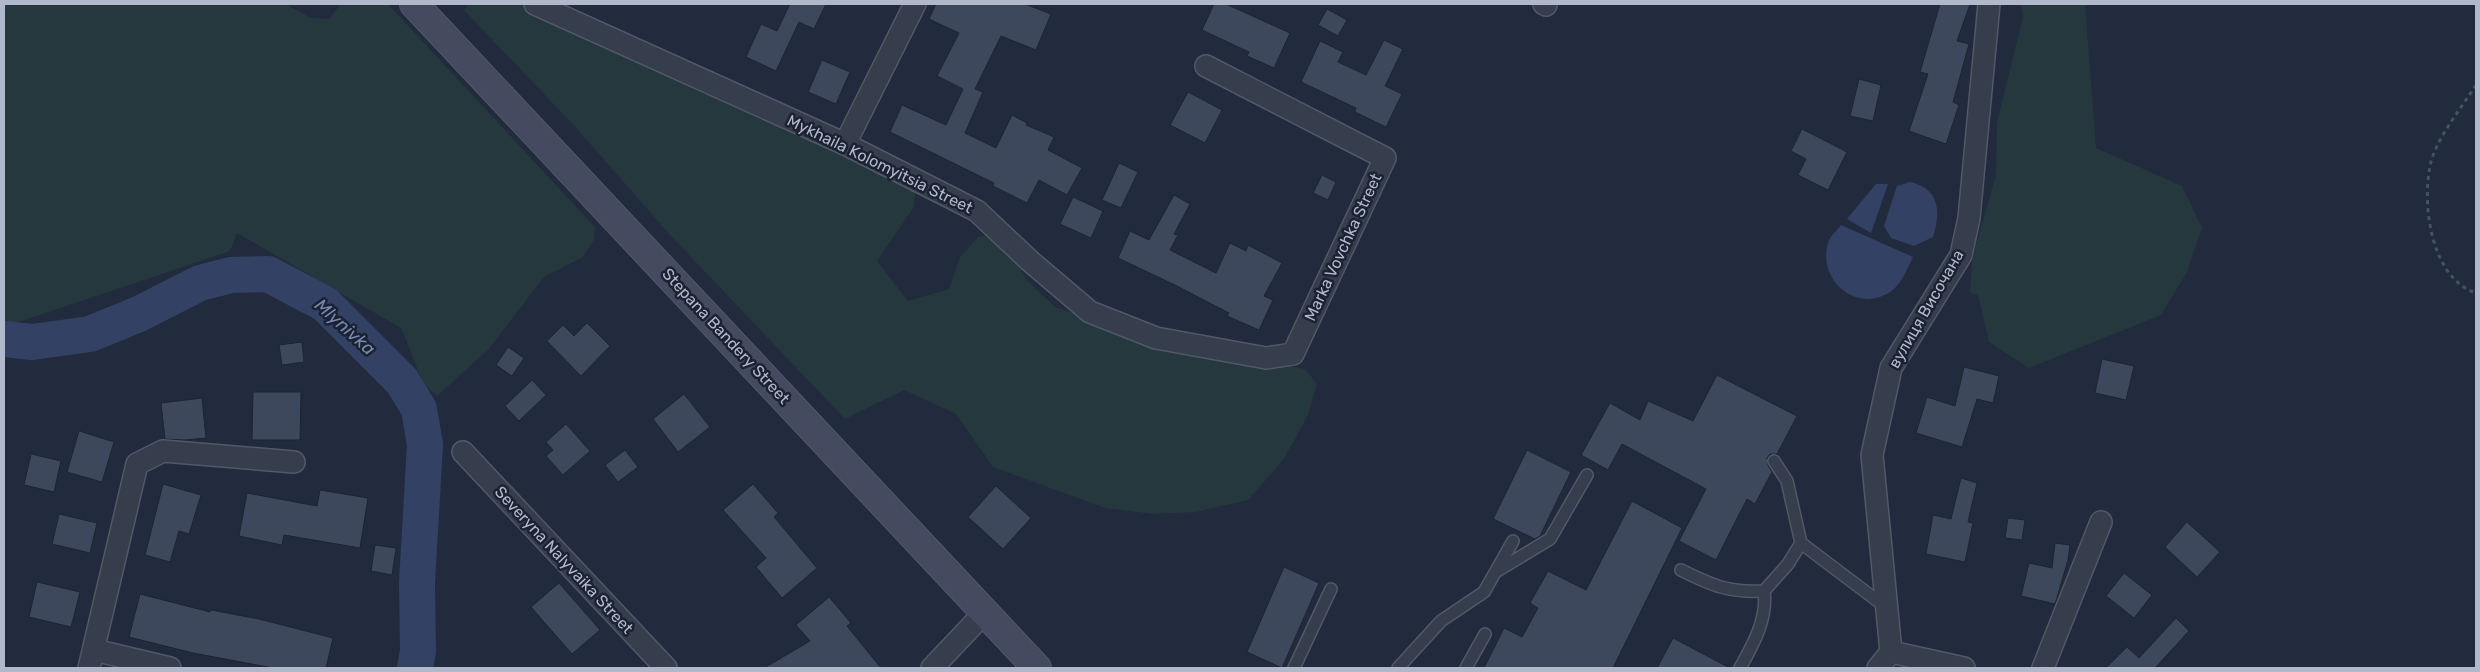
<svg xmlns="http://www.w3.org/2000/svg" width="2480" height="672" viewBox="0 0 2480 672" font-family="Rubik,sans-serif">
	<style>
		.green { fill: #24383e }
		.water { fill: #334164 }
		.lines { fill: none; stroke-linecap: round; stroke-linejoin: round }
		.river { stroke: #334164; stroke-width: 36 }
		.building { fill: #3e485d; stroke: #1d2434 }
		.lane-casing { stroke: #515868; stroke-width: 14 }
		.street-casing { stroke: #515868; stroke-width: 24 }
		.secondary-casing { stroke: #515868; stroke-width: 30 }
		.path { stroke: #42555c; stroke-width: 3; stroke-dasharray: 4 4; stroke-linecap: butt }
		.lane { stroke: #363d4d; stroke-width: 11 }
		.street { stroke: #363d4d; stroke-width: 21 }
		.secondary { stroke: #444b61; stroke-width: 28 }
		.labels { text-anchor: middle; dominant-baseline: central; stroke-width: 5; stroke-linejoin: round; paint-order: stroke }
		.street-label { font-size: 16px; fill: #b1b8c9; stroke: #1b2232 }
		.water-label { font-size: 18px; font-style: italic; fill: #788ab2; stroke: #1b2232 }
	</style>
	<rect width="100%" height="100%" fill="#222a3d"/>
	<path class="green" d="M4,4H285L311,18L329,19L341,4H388L595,227L594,240L583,257L544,277L488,350L437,396L423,383L401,328L237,233L230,251L10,325L4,324Z
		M469,4H532L916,185L914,207L877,261L908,301L949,289L960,257L978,237L1001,232L1026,279L1055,307L1146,339L1305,369L1317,384L1308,415L1284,459L1248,500L1196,512L1153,514L1105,508L993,467L956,414L904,390L845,419L670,235L578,130L464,10Z
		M2021,4H2085L2096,148L2182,186L2202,228L2187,272L2161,315L2029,368L1989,342L1978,295L1970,293L1972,259L1996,175L1997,122L2023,17Z"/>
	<path class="water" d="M1910,182C1940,189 1941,211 1933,237L1914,246L1891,238L1884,226L1897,186Z
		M1876,184H1888L1871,233L1847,219Z
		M1841,225L1913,257C1908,267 1903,280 1895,288C1861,318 1814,281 1829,240C1831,235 1838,230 1841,225Z"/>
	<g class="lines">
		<path class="river" d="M4,339L32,342L90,334L139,314L200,283L231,275L268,274L325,304L402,381L419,409L425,445L417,582L418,651L415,668"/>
	</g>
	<path class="building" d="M790,4H826L814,29L799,22L776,71L746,57L761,24L777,31Z
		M936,4H1025L1051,14L1036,50L1001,36L975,89L983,92L965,133L996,148L1012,115L1027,123L1026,125L1054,137L1048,150L1082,168L1067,195L1039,180L1027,203L993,186L994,183L890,132L902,105L946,125L963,89L937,76L959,33L929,19Z
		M1214,4H1226L1290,33L1274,68L1247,56L1249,52L1202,30Z
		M1940,4H1970L1957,41L1969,44L1953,102L1959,105L1946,144L1909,131L1928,74L1920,72Z
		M1327,9L1347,20L1338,36L1318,25Z
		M1384,40L1403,49L1385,86L1402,94L1386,127L1355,112L1356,108L1301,82L1320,41L1343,52L1338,62L1366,75Z
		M822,60L850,72L836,104L808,92Z
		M1859,79L1881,85L1873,121L1850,116Z
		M1188,92L1222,110L1205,143L1170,125Z
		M1802,129L1847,152L1828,190L1798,175L1806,159L1791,151Z
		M1119,163L1138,172L1121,208L1102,200Z
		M1322,175L1336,182L1328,200L1313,193Z
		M1174,195L1190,204L1174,234L1178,235L1170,250L1216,273L1230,243L1246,251L1248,245L1282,263L1264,296L1273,300L1259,330L1227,316L1229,313L1175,285L1118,258L1130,231L1149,240Z
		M1073,197L1103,211L1091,238L1060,224Z
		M587,323L610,346L581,376L547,341L563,325L574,336Z
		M302,342L304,362L282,365L279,345Z
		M508,347L524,358L512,376L496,365Z
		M2102,359L2134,366L2126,400L2095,393Z
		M1964,367L1999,376L1993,403L1977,399L1962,447L1916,433L1927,397L1955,406Z
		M1717,375L1797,416L1777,454H1770L1767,458L1768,465L1772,472L1755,504L1747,499L1716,560L1679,541L1706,489L1622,444L1608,470L1581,455L1610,403L1640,420L1648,401L1693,421Z
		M532,380L546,395L519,421L505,406Z
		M253,392H301L300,440H252Z
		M684,394L710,427L678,452L653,419Z
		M202,398L206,438L185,440L165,439L161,403Z
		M566,424L590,451L563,475L546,456L553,450L546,442Z
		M79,431L114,442L102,482L67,472Z
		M625,450L638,467L618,482L605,465Z
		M1527,450L1571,472L1540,536L1535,539L1493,519Z
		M31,454L61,461L54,492L24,485Z
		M1961,478L1977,483L1968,522L1973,523L1965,562L1926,554L1933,515L1951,519Z
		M163,484L201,495L189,534L179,531L170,562L145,555Z
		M753,484L778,513L774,517L817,568L782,598L756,567L766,558L723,510Z
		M996,486L1031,518L1003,549L968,517Z
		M320,490L368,498L360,548L284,535L282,545L239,536L247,493L317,506Z
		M1632,501L1682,528L1613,668H1484L1504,628L1522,637L1538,608L1530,603L1548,571L1586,590Z
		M59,514L97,523L90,553L52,544Z
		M2008,518L2025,520L2022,540L2005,538Z
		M2187,522L2220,552L2197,577L2165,547Z
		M2055,543L2070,545L2068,560L2055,604L2021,596L2029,563L2052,568Z
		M375,545L396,548L392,575L371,571Z
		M1284,567L1319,583L1282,668L1247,652Z
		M2124,573L2152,595L2134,618L2106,596Z
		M37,582L80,592L71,627L29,617Z
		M559,583L600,630L572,654L531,607Z
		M140,594L210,612L211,610L259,619L333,638L326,668H273L193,653L129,637Z
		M829,597L851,623L847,626L881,668H764L810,641L796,625Z
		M2176,618L2189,631L2155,668H2106L2127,647L2139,658Z
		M1673,638L1730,668H1657Z"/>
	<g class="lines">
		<defs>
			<path id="lane" d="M1801,543L1887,608
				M1681,570C1711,585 1729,593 1764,591
				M1497,571L1550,539L1587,475
				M1294,668L1331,589
				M1398,668L1441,621L1484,592L1513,541
				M1466,668L1485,634
				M1740,668C1753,645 1768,618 1764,591L1788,564L1801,543L1787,481L1774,461"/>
			<path id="street" d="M535,4L845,144L977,211L1030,261L1090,312L1156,338L1266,358L1293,354L1385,158L1206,66
				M1544,4L1546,5
				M845,144L915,4
				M463,452L666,668
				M94,650L170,668
				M1891,652L1964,668
				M89,668L137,464L163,451L294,462
				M932,668L985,612
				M1878,668L1891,652L1872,455L1891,368L1961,255L1969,218L1989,4
				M2043,668L2101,522"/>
			<path id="secondary" d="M414,4L1037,668"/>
		</defs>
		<use href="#lane" class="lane-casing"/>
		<use href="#street" class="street-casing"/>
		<use href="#secondary" class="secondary-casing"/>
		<path class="path" d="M2475,4H2476
			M2476,85C2462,107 2435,140 2430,166C2422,206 2431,278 2476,293"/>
		<use href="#lane" class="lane"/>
		<use href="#street" class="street"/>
		<use href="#secondary" class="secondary"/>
	</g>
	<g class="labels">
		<g class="street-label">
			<text transform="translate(880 164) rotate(26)">Mykhaila Kolomyitsia Street</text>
			<text transform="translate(1343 247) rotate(-65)">Marka Vovchka Street</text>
			<text transform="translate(1926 309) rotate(-60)">вулиця Височана</text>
			<text transform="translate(726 336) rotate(47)">Stepana Bandery Street</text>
			<text transform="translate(564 560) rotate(47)">Severyna Nalyvaika Street</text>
		</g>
		<g class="water-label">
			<text transform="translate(345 327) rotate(42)">Mlynivka</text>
		</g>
	</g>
	<rect width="2480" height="672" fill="none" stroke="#b1b8c9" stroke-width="10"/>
</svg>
